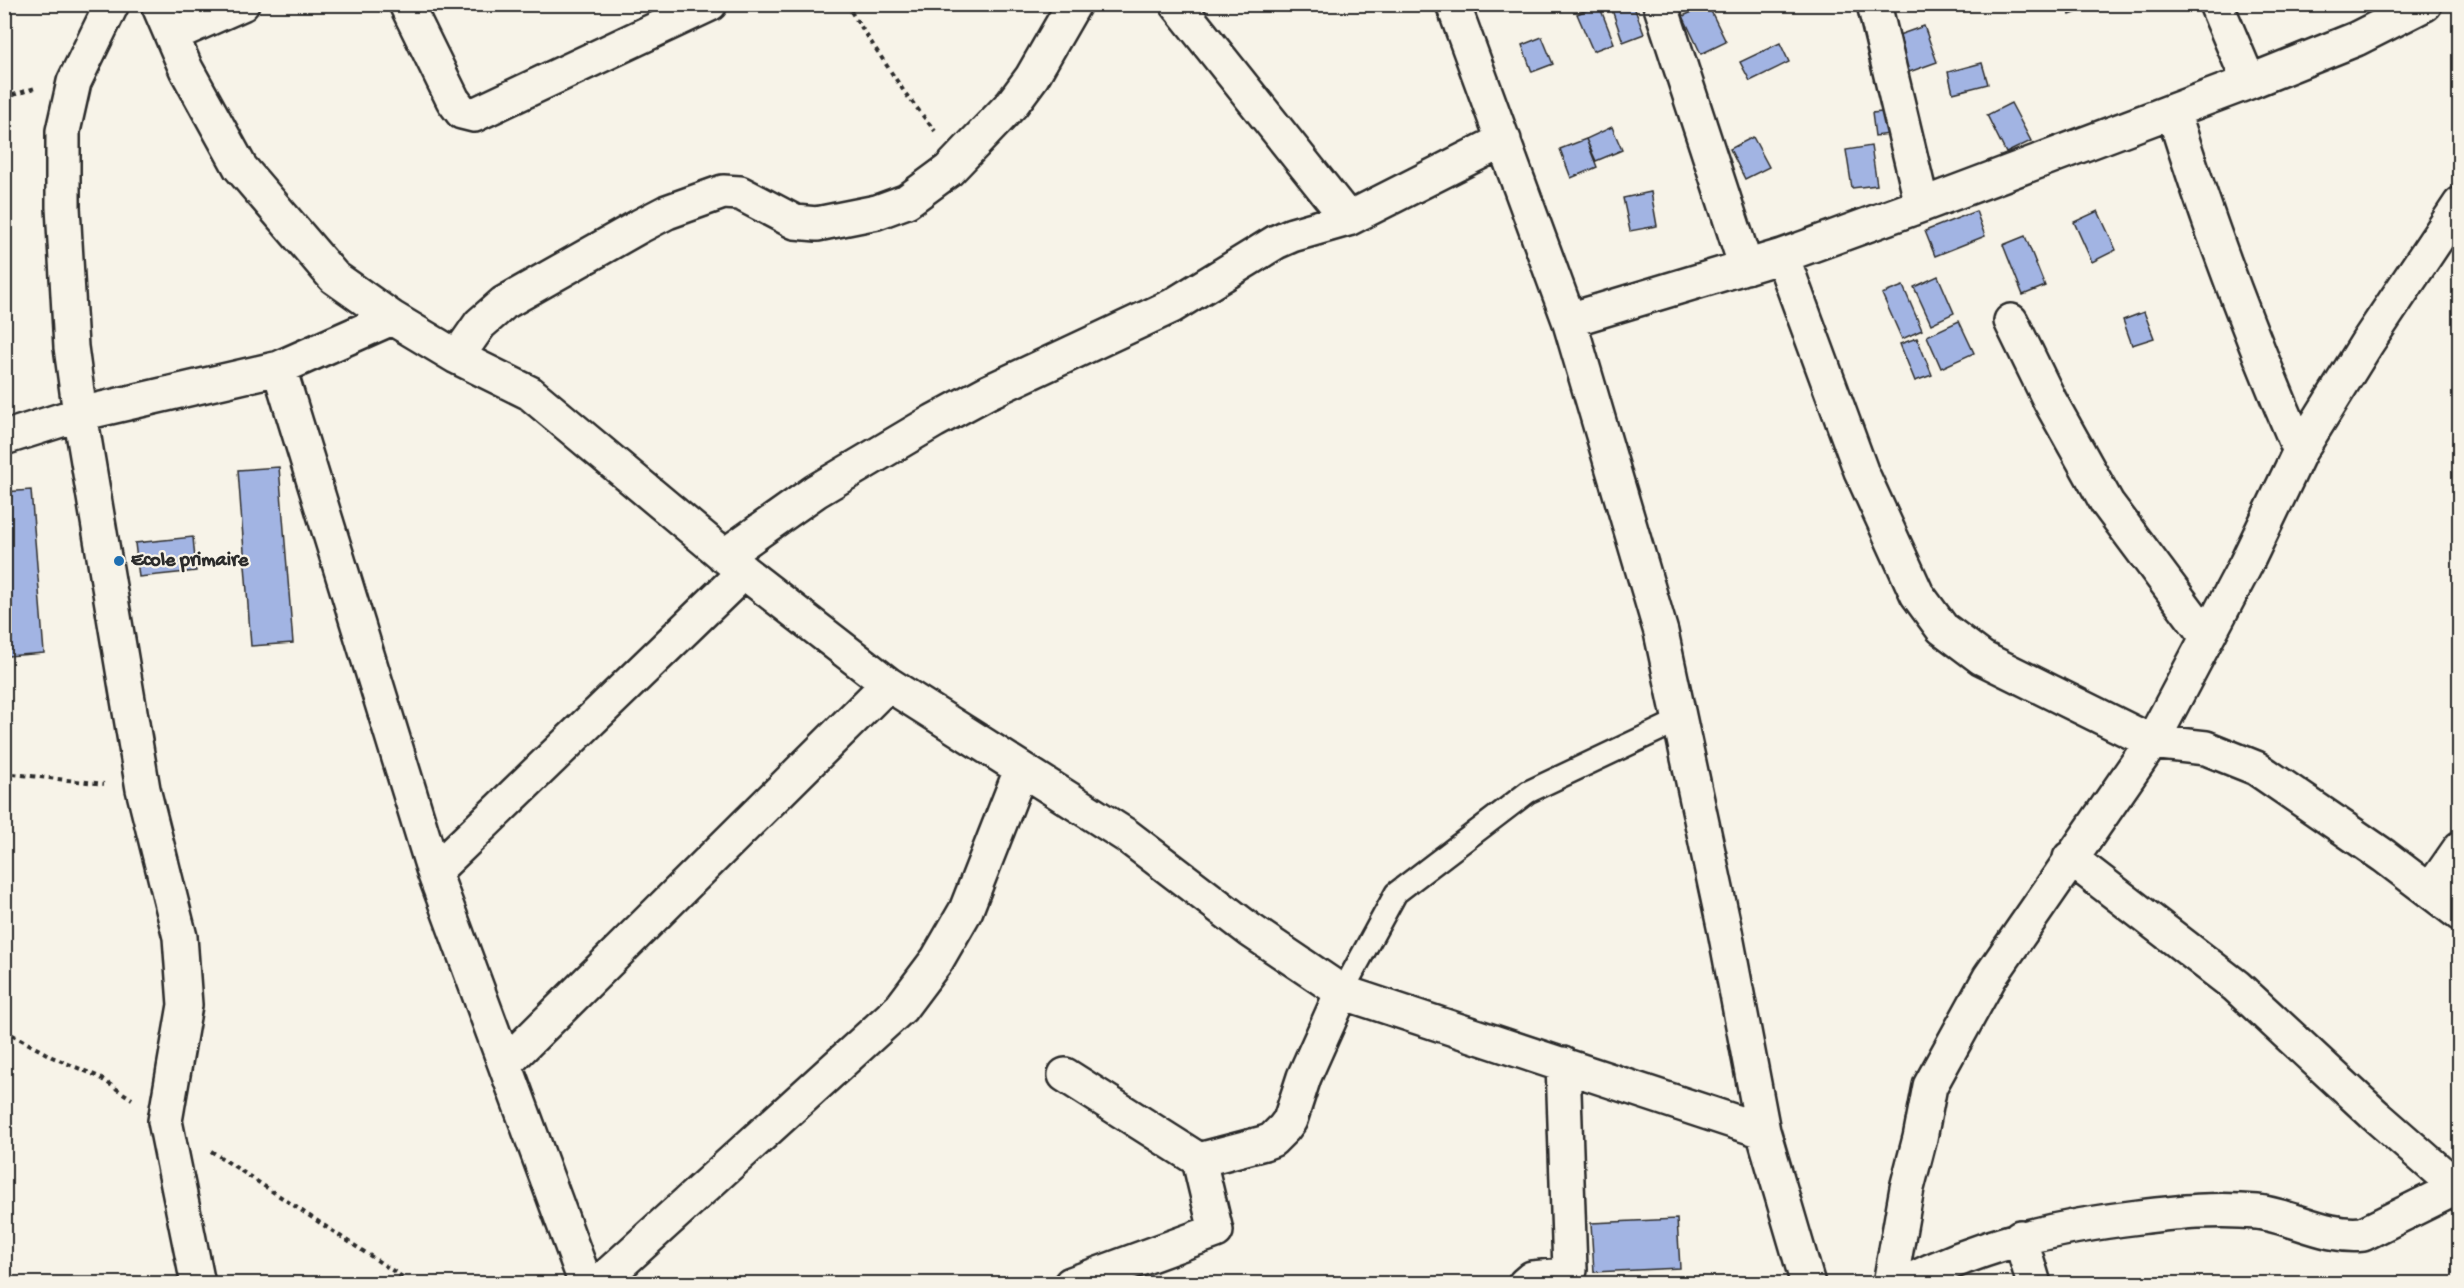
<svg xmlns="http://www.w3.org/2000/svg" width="2464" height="1288" viewBox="0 0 2464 1288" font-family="'Gochi Hand',sans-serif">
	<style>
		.building { fill: #a2b4e3; stroke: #2b2b2b; stroke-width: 1.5 }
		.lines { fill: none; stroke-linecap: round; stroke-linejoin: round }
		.lane-casing { stroke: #2b2b2b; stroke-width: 26 }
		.street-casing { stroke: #2b2b2b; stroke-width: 38 }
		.path { stroke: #2b2b2b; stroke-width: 4; stroke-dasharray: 4.5 4.5; stroke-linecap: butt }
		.lane { stroke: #f7f3e8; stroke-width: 21 }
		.street { stroke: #f7f3e8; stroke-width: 33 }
		.poi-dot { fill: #1f6fb2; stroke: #f7f3e8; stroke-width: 2 }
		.labels { text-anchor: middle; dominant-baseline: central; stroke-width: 4.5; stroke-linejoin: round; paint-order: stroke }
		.poi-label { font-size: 20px; font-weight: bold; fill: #2b2b2b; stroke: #f7f3e8; text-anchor: start }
	</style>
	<rect width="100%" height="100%" fill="#f7f3e8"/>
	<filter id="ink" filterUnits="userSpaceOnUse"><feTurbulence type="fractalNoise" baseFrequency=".0167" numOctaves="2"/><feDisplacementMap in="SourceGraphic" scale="12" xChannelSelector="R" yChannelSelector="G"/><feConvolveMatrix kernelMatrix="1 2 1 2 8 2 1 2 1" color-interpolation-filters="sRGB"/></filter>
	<g filter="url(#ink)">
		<path class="building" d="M1610,4H1633L1644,34L1623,42Z
			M2066,4H2098L2070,15Z
			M1599,5L1614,43L1593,51L1577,14Z
			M1708,5L1726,42L1701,54L1683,16Z
			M1924,26L1937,62L1909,72L1896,36Z
			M1542,37L1553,64L1532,72L1522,45Z
			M1780,43L1789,62L1750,81L1740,62Z
			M1982,63L1988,84L1953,93L1948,72Z
			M2011,103L2031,141L2006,153L1987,115Z
			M1892,111L1896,133L1875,136L1872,113Z
			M1612,127L1622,150L1596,161L1586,139Z
			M1753,137L1769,167L1745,179L1730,149Z
			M1586,139L1597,167L1571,178L1560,149Z
			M1871,146L1877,185L1852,188L1846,150Z
			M1651,192L1657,226L1630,231L1623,198Z
			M1976,211L1985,236L1935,256L1925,231Z
			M2098,211L2116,250L2092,262L2074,222Z
			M2025,236L2045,286L2023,295L2003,245Z
			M1938,276L1954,313L1931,324L1914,287Z
			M1903,286L1922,330L1902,339L1882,294Z
			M2144,312L2154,338L2132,345L2123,320Z
			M1959,321L1974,353L1941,368L1927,336Z
			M1917,338L1932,375L1915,381L1900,344Z
			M279,467L293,643L251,646L238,470Z
			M31,490L44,653L8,656L4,607V492Z
			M193,537L196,571L139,577L135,543Z
			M1677,1219L1680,1268L1594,1272L1591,1223Z"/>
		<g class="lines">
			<defs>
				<path id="lane" d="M1342,992L1396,893L1528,792L1680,720"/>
				<path id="street" d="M112,4L74,82L63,131V207L71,347L80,414L143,789L180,937L185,1005L165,1121L198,1284
					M158,4L186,69L240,167L334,277L392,318L457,357L530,393L744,572L888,684L1127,836L1250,930L1342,992L1763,1131
					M406,4L453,100L462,112L474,115L710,4
					M1177,4L1348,219
					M1453,4L1569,320L1661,632L1725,931L1763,1131L1808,1284
					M1660,4L1746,267
					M1874,4L1922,205
					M2216,4L2249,82
					M172,35L242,4
					M2173,111C2209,227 2252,340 2300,451
					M1782,256L1861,471L1917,594L1942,628L1982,658L2152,742L2206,748L2256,768L2384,856L2460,914
					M1569,320L1782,256L1922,205L2249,82L2356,39L2425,4
					M2011,321L2050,401L2107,503L2207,637
					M457,357L480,324L504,303L640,226L667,212L723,192L740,193L795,222L817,224L877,212L907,201L949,170L1012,104L1032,77L1074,4
					M279,368L434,872L586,1284
					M4,438L80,414L279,368L392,318
					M724,556L816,491L934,421L988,392L1172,306L1276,242L1292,235L1348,219L1504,140
					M2070,858L2236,986L2376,1116L2457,1187
					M434,872L744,572
					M2430,891L2460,848
					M505,1064L888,684
					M1065,1075L1199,1160L1264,1143L1272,1140L1284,1128L1290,1120L1304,1077L1342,992
					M2020,1237L2034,1284
					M598,1284L901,1008L937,960L966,910L1021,770
					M1071,1284L1216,1231L1199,1160
					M1525,1284L1532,1278L1566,1275L1570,1270L1563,1064
					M1890,1284L1907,1188L1920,1138L1930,1086L1990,977L2152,742L2246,564L2300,451L2367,343L2460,204
					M1903,1284C1980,1245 2054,1227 2139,1217C2179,1212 2216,1208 2257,1212C2293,1216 2325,1238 2363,1234L2460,1186"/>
			</defs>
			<use href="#lane" class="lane-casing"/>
			<use href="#street" class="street-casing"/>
			<path class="path" d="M846,4L905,93L935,131
				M4,9L13,4
				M4,98L35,88
				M4,773L104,784
				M4,1030L52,1057L97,1076L132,1099
				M211,1151L413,1284"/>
			<use href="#lane" class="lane"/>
			<use href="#street" class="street"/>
		</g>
	</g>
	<circle class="poi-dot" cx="119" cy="561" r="6"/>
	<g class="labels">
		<g class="poi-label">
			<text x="131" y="561">Ecole primaire</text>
		</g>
	</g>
	<rect width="2464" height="1288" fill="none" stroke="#f7f3e8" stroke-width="24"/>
	<rect x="12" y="12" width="2440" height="1264" fill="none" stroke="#2b2b2b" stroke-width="2" filter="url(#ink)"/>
</svg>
